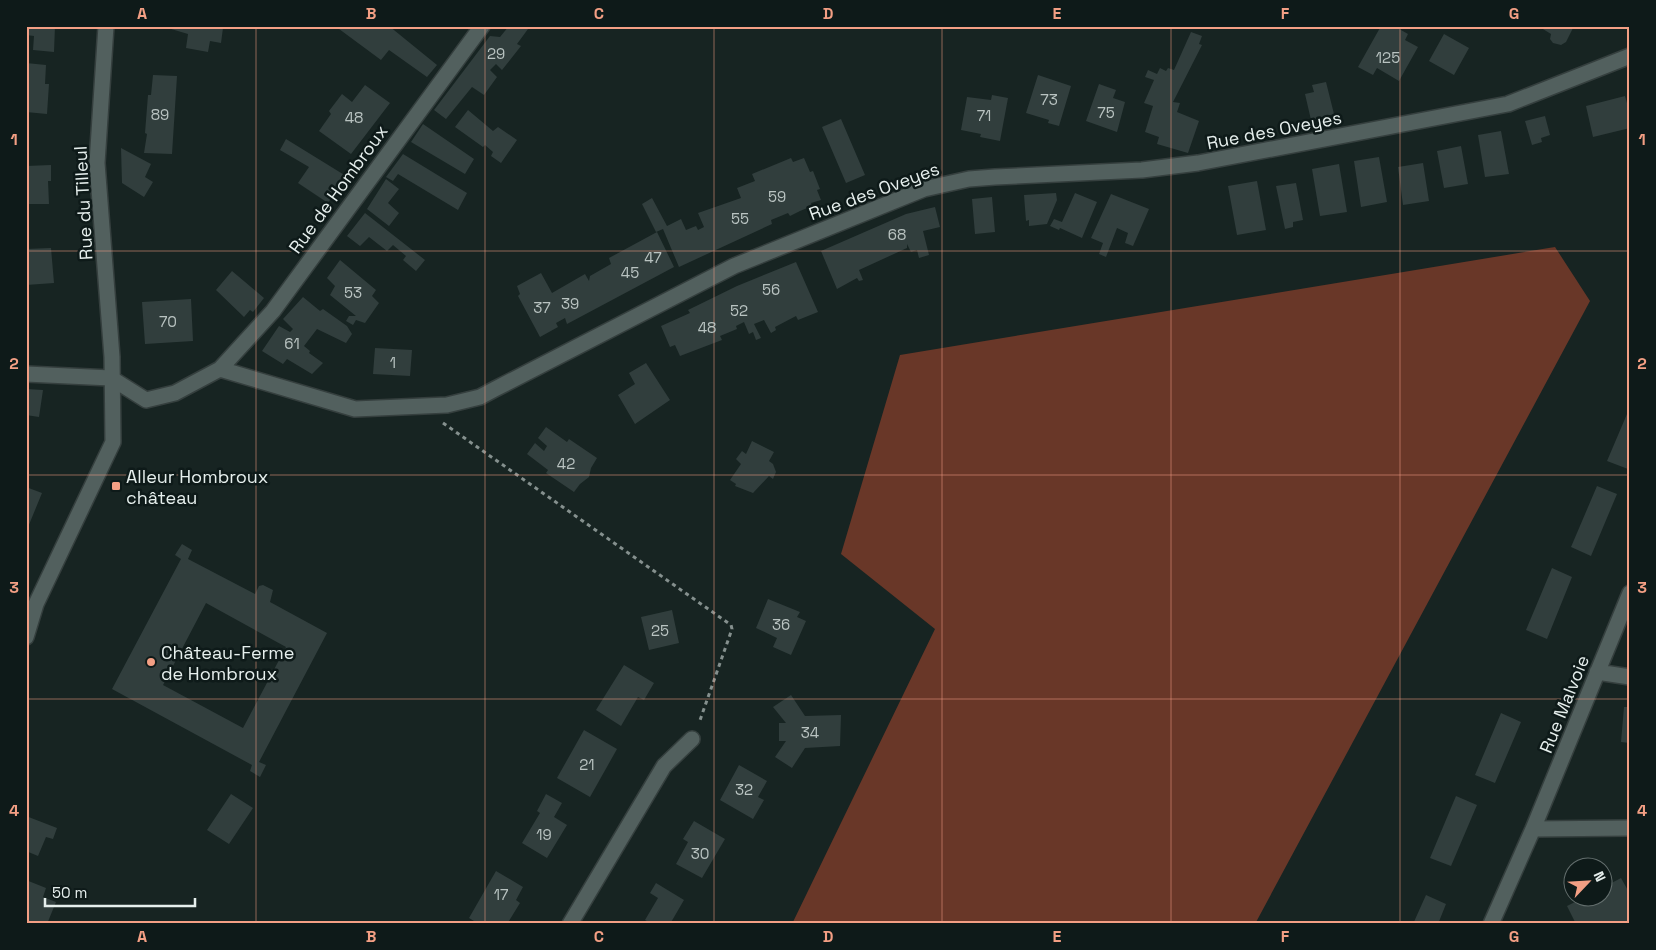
<svg xmlns="http://www.w3.org/2000/svg" width="1656" height="950" viewBox="0 0 1656 950" font-family="'Space Grotesk',sans-serif">
	<style>
		.green { fill: #693728 }
		.building { fill: #313e3d; fill-rule: evenodd }
		.lines { fill: none; stroke-linecap: round; stroke-linejoin: round }
		.minor-casing { stroke: #353f3e; stroke-width: 18 }
		.path { stroke: #85908e; stroke-width: 3; stroke-dasharray: 4 4; stroke-linecap: butt }
		.minor { stroke: #52605e; stroke-width: 15 }
		.grid { fill: none; stroke: #f39f84; stroke-width: 1; stroke-opacity: 0.55 }
		.poi-dot { fill: #f39f84; stroke: #0e1a19; stroke-width: 2 }
		.labels { text-anchor: middle; dominant-baseline: central; stroke-width: 5; stroke-linejoin: round; paint-order: stroke }
		.number-label { font-size: 15px; fill: #b9c3c1 }
		.street-label { font-size: 18px; fill: #e6efed; stroke: #0e1a19 }
		.poi-label { font-size: 18px; fill: #e6efed; stroke: #0e1a19; text-anchor: start }
		.neatline { fill: none; stroke: #f39f84; stroke-width: 2 }
		.grid-label { font-size: 16px; text-anchor: middle; font-weight: bold; fill: #f39f84 }
	</style>
	<rect width="100%" height="100%" fill="#172422"/>
	<path class="green" d="M1555,247L1590,301L1255,924H792L935,629L841,554L900,355Z"/>
	<path class="building" d="M26,26H55L54,52L33,50L34,36L26,35Z
		M161,26H213L223,28L221,43L210,41L208,52L186,48L188,34Z
		M335,26H389L437,65L427,77L389,50L381,60Z
		M509,26H524L528,29L517,44L521,46L502,70L496,64L490,70L497,77L484,95L472,87L446,119L434,110L490,36L500,37Z
		M1381,26H1394L1408,34L1405,40L1418,47L1399,81L1377,68L1373,75L1358,67Z
		M1538,26H1574L1566,42L1561,45L1553,43L1550,39L1551,34Z
		M1191,32L1202,36L1199,44L1202,45L1173,102L1180,103L1177,112L1199,121L1188,153L1157,144L1159,137L1145,132L1153,106L1144,103L1154,80L1145,77L1148,70L1157,74L1160,68L1166,71L1168,68L1174,70Z
		M1444,34L1469,48L1454,75L1429,61Z
		M26,63L46,65L45,84H49L47,114L26,112Z
		M153,75L177,76L172,154L144,153L147,134L145,133L148,95H151Z
		M1038,75L1071,86L1059,126L1048,123L1049,120L1026,113Z
		M1326,82L1334,114L1311,120L1305,94L1314,92L1312,85Z
		M1099,84L1116,90L1113,98L1125,102L1117,132L1086,121Z
		M365,85L390,103L351,154L319,131L331,114L329,111L342,94L352,102Z
		M992,95L1008,98L1000,141L980,137L981,134L961,130L967,97L991,100Z
		M1625,96L1630,114V128L1593,137L1586,106Z
		M468,110L493,131L498,127L517,140L501,163L491,156L493,152L485,145L483,147L455,127Z
		M1545,116L1550,135L1541,138L1542,142L1532,145L1525,121Z
		M841,119L865,175L846,183L822,127Z
		M423,124L474,159L465,174L411,142Z
		M1501,131L1509,174L1485,177L1478,135Z
		M286,139L346,176L328,203L298,183L309,167L280,150Z
		M1461,146L1468,184L1444,188L1437,151Z
		M121,148L151,164L145,177L153,182L144,197L122,183Z
		M403,154L467,193L458,210L398,174L393,181L386,177Z
		M1379,157L1387,202L1361,207L1354,161Z
		M791,158L793,162L804,158L810,172L813,171L820,189L817,190L821,200L811,203L812,206L800,211L790,216L788,213L771,220L772,224L679,267L663,229L656,232L642,204L652,198L667,226L681,219L686,230L696,226L698,230L704,227L698,213L741,198L737,188L755,181L752,174Z
		M1423,163L1429,201L1403,205L1398,167Z
		M1339,164L1347,212L1320,216L1312,169Z
		M51,165V181H48L49,204H26V166Z
		M386,179L399,189L388,203L399,213L389,226L367,209Z
		M1257,181L1266,230L1237,235L1228,186Z
		M1296,183L1303,220L1293,222V227L1285,229L1276,186Z
		M1056,193L1057,200L1047,224L1029,226V220L1026,221L1024,195Z
		M1075,193L1097,202L1082,238L1060,228L1059,230L1050,226L1054,219L1062,222Z
		M1111,194L1149,209L1133,246L1125,243L1128,233L1117,228L1106,257L1099,254L1103,243L1091,238Z
		M992,197L995,232L975,234L972,199Z
		M935,207L940,227L923,231L929,255L919,258L917,250L911,252L907,244V248L859,270L863,280L859,281L857,278L837,289L821,251L906,214Z
		M365,213L425,260L416,271L403,260L406,256L393,245L387,251L369,237L360,246L347,236Z
		M657,232L674,267L567,324L565,318L556,323L558,327L540,337L518,296L520,294L517,286L541,273L552,293L585,274L589,281L590,276L611,264L609,258Z
		M51,248L54,283L26,285V249Z
		M340,260L376,290L372,296L379,303L365,323L356,320L353,325L346,321L349,316H356L330,295L335,286L327,278Z
		M796,262L818,312L798,320L796,316L775,327L776,330L771,333L764,320L754,324L761,338L756,340L753,332L749,334L744,322L736,326L737,329L720,336L722,340L680,356L675,345L670,347L661,326L690,313L688,310L737,286Z
		M232,271L264,298L253,312L250,310L244,317L216,290Z
		M303,297L320,311L323,309L347,326L352,334L346,343L317,329L304,346L310,351L309,353L323,363L312,374L287,359L283,364L262,351L279,326L290,332L293,329L283,319Z
		M191,299L193,341L145,344L142,302Z
		M375,348L412,350L410,376L373,374Z
		M646,363L670,400L635,424L618,395L635,384L629,373Z
		M26,389L43,390L39,417L26,415Z
		M1630,407V464L1628,469L1607,461Z
		M546,427L567,442L569,439L597,458L591,468L589,477L580,484L574,492L546,473L548,470L527,454L535,443L544,451L547,446L538,438Z
		M752,441L774,452L769,461L773,464L776,472L773,479L769,476L753,493L735,486L736,484L730,480L741,464L736,459L742,451L746,454Z
		M1597,486L1617,494L1591,556L1571,547Z
		M26,487L42,493L26,532Z
		M182,544L192,550L188,559L255,594L259,586L263,585L273,590L270,602L327,633L259,762L266,765L260,777L250,771L252,765L112,689L181,559L175,555ZM206,603L286,647L243,728L163,685Z
		M1552,568L1572,577L1547,639L1526,630Z
		M768,599L800,612L797,617L806,621L791,655L773,647L777,638L756,628Z
		M672,610L679,643L649,650L641,617Z
		M624,665L654,683L644,700L638,697L621,726L596,710Z
		M791,695L805,716L841,715L840,746L805,748L792,768L775,757L786,741H779V723H786L773,707Z
		M1624,707H1630V743L1621,742Z
		M1501,713L1521,722L1495,783L1475,775Z
		M584,730L617,749L590,797L557,778Z
		M739,765L767,781L758,797L764,800L753,819L720,800Z
		M231,794L253,808L229,844L207,830Z
		M546,794L562,803L554,817L567,825L547,858L522,843L540,813L537,811Z
		M1456,796L1477,805L1451,866L1430,858Z
		M26,816L57,828L53,839L46,837L38,856L26,851Z
		M694,821L725,839L702,878L676,864L688,842L683,839Z
		M496,871L523,887L516,900L520,903L507,924H479L469,918Z
		M1621,878L1630,894V924H1576L1567,906L1583,898H1604V887Z
		M26,880L46,888L43,897L56,902L47,924H26Z
		M656,883L684,900L670,924H652L645,920L658,898L650,893Z
		M1426,895L1446,904L1438,924H1413Z"/>
	<g class="lines">
		<defs>
			<path id="minor" d="M220,369L355,409L447,405L480,397L495,389L734,266L924,189L969,179L995,177L1142,170L1198,163L1508,104L1630,56
				M26,374L111,378
				M111,378L146,400L175,393L220,369L273,311L482,26
				M26,637L36,604L113,442L112,357L97,163L106,26
				M1597,672L1630,677
				M1533,829L1630,828
				M570,924L664,766L692,739
				M1491,924L1533,829L1630,593"/>
		</defs>
		<use href="#minor" class="minor-casing"/>
		<path class="path" d="M443,423L731,625L732,629L699,723"/>
		<use href="#minor" class="minor"/>
	</g>
	<path class="grid" d="M256,26V924M485,26V924M714,26V924M942,26V924M1171,26V924M1400,26V924M26,251H1630M26,475H1630M26,699H1630"/>
	<g class="poi-dot">
		<rect x="111" y="481" width="10" height="10" rx="2.5"/>
		<circle cx="151" cy="662" r="5"/>
	</g>
	<g class="labels">
		<g class="number-label">
			<text x="496" y="53">29</text>
			<text x="1388" y="57">125</text>
			<text x="1049" y="99">73</text>
			<text x="1106" y="112">75</text>
			<text x="160" y="114">89</text>
			<text x="984" y="115">71</text>
			<text x="354" y="117">48</text>
			<text x="777" y="196">59</text>
			<text x="740" y="218">55</text>
			<text x="897" y="234">68</text>
			<text x="653" y="257">47</text>
			<text x="630" y="272">45</text>
			<text x="771" y="289">56</text>
			<text x="353" y="292">53</text>
			<text x="570" y="303">39</text>
			<text x="542" y="307">37</text>
			<text x="739" y="310">52</text>
			<text x="168" y="321">70</text>
			<text x="707" y="327">48</text>
			<text x="292" y="343">61</text>
			<text x="393" y="362">1</text>
			<text x="566" y="463">42</text>
			<text x="781" y="624">36</text>
			<text x="660" y="630">25</text>
			<text x="810" y="732">34</text>
			<text x="587" y="764">21</text>
			<text x="744" y="789">32</text>
			<text x="544" y="834">19</text>
			<text x="700" y="853">30</text>
			<text x="501" y="894">17</text>
		</g>
		<g class="street-label">
			<text transform="translate(1274 130) rotate(-11)">Rue des Oveyes</text>
			<text transform="translate(338 189) rotate(-54)">Rue de Hombroux</text>
			<text transform="translate(874 191) rotate(-20)">Rue des Oveyes</text>
			<text transform="translate(83 203) rotate(-93)">Rue du Tilleul</text>
			<text transform="translate(1564 704) rotate(-68)">Rue Malvoie</text>
		</g>
		<g class="poi-label">
			<text x="126" y="476">Alleur Hombroux<tspan x="126" dy="21">château</tspan></text>
			<text x="161" y="652">Château-Ferme<tspan x="161" dy="21">de Hombroux</tspan></text>
		</g>
	</g>
	<rect width="1656" height="950" fill="none" stroke="#0e1a19" stroke-width="55"/>
	<g transform="translate(1588 882) rotate(65)"><circle r="24" fill="#0e1a19" stroke="#646f6e"/>
	<path d="M0-4L9 19L0 12L-9 19Z" fill="#f39f84"/>
	<text y="-8" font-size="14" font-weight="bold" text-anchor="middle" fill="#e6efed">N</text>
	</g>
	<path d="M45 898v8h150v-8" fill="none" stroke="#e6efed" stroke-width="2.5"/>
	<text x="52" y="898" font-size="15" fill="#e6efed" stroke="#0e1a19" stroke-width="4" paint-order="stroke">50 m</text>
	<rect x="28" y="28" width="1600" height="894" class="neatline"/>
	<g class="grid-label">
		<text x="142" y="19">A</text>
		<text x="371" y="19">B</text>
		<text x="599" y="19">C</text>
		<text x="828" y="19">D</text>
		<text x="1057" y="19">E</text>
		<text x="1285" y="19">F</text>
		<text x="1514" y="19">G</text>
		<text x="14" y="145">1</text>
		<text x="1642" y="145">1</text>
		<text x="14" y="369">2</text>
		<text x="1642" y="369">2</text>
		<text x="14" y="593">3</text>
		<text x="1642" y="593">3</text>
		<text x="14" y="816">4</text>
		<text x="1642" y="816">4</text>
		<text x="142" y="942">A</text>
		<text x="371" y="942">B</text>
		<text x="599" y="942">C</text>
		<text x="828" y="942">D</text>
		<text x="1057" y="942">E</text>
		<text x="1285" y="942">F</text>
		<text x="1514" y="942">G</text>
	</g>
</svg>
